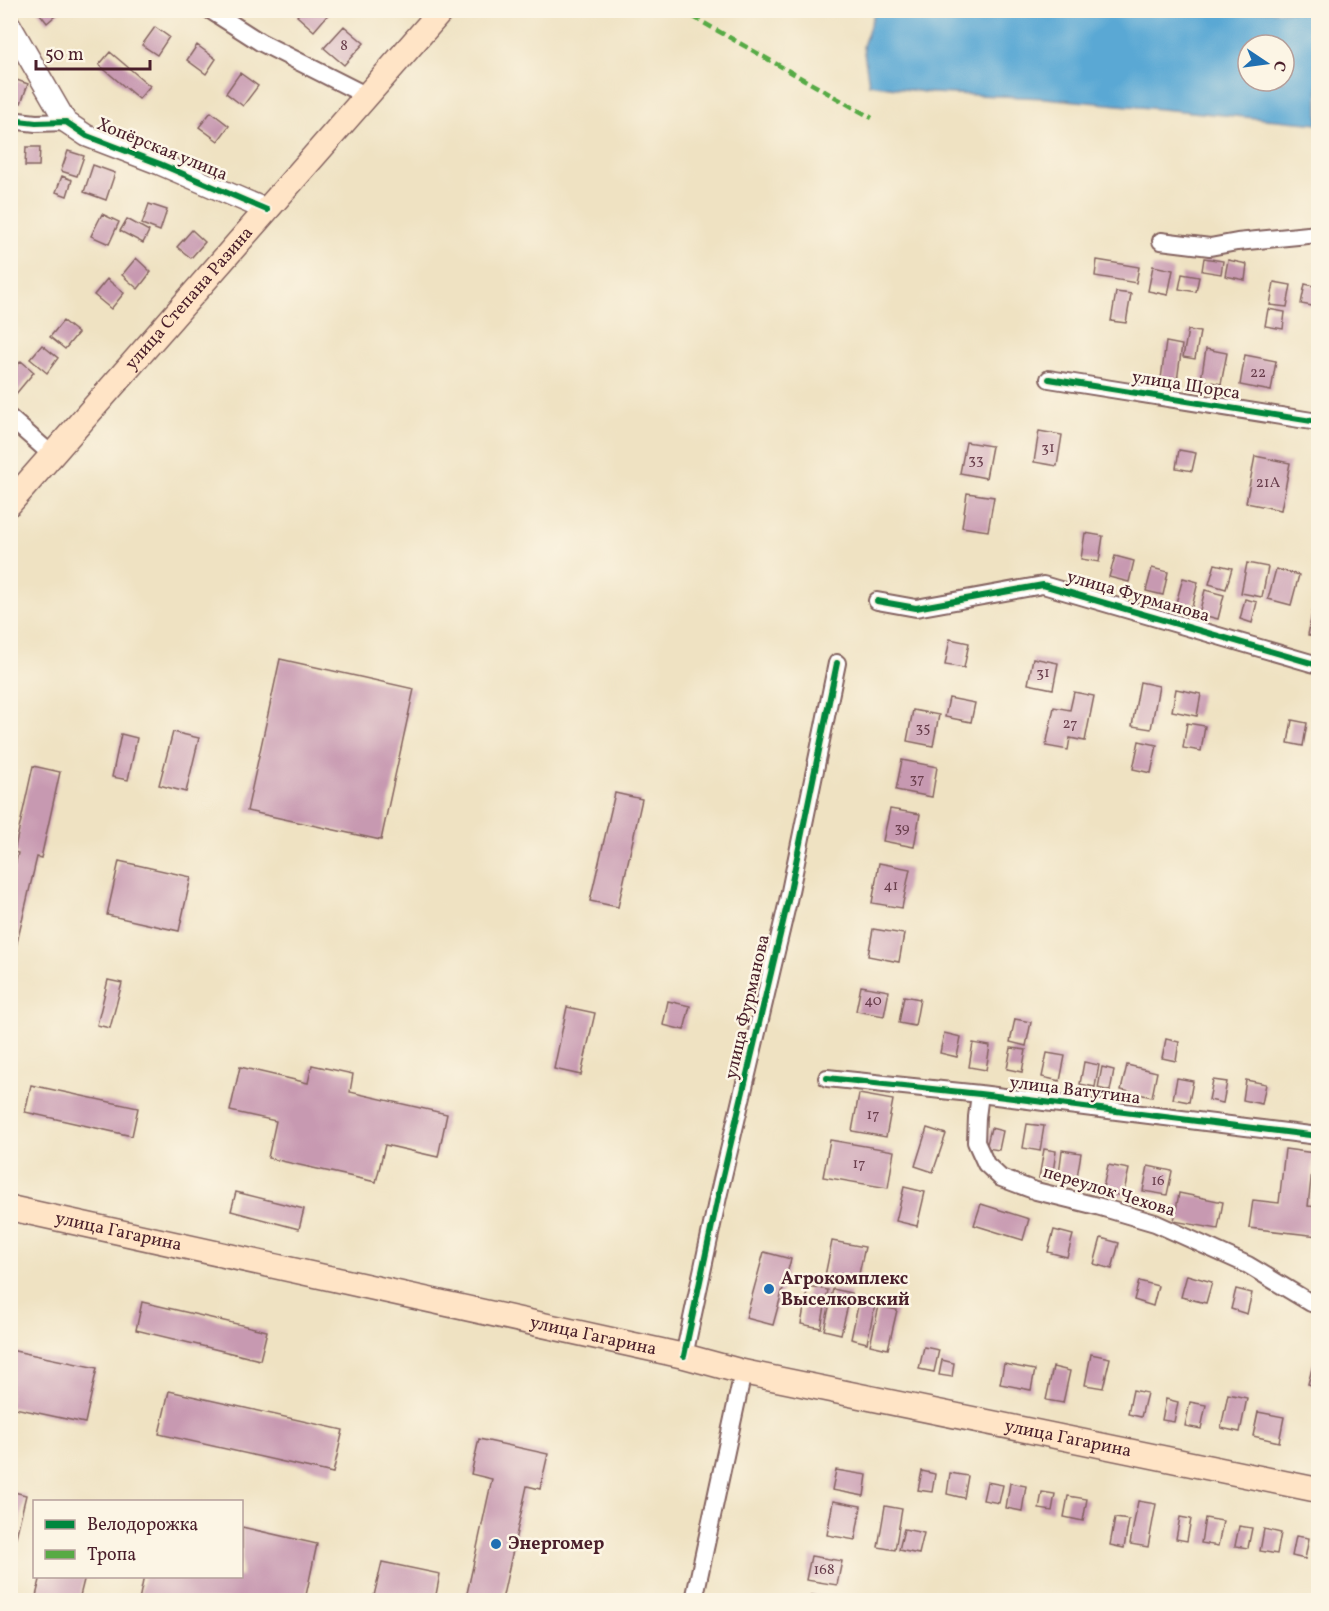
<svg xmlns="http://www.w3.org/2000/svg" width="1329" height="1611" viewBox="0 0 1329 1611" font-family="Vollkorn,serif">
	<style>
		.water { fill: #5aa8d4; stroke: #526480; stroke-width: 1.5; fill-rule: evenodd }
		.building { fill: #c799b1 }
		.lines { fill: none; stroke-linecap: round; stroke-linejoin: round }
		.minor-casing { stroke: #846360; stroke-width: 20 }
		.tertiary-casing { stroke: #846360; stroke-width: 24 }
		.secondary-casing { stroke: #846360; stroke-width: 27 }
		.minor { stroke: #fff; stroke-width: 16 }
		.tertiary { stroke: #fff; stroke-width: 21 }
		.secondary { stroke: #ffe4c6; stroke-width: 24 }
		.quiet { stroke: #57aa44; stroke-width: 4.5; stroke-dasharray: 9 4.5; stroke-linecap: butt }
		.cycleway-casing { stroke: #fcf5e5; stroke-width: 10 }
		.cycleway { stroke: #00873e; stroke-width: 6 }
		.poi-dot { fill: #1f6fb2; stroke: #fcf5e5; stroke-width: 2 }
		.labels { text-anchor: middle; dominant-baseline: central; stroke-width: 5; stroke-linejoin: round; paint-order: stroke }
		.number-label { font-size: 15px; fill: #693e4c }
		.street-label { font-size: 18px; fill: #4a1f2b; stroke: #fcf5e5 }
		.poi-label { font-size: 18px; font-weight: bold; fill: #4a1f2b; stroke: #fcf5e5; text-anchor: start }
	</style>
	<rect width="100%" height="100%" fill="#fcf5e5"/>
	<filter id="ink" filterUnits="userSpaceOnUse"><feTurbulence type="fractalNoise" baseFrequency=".0167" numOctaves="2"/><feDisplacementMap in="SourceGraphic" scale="12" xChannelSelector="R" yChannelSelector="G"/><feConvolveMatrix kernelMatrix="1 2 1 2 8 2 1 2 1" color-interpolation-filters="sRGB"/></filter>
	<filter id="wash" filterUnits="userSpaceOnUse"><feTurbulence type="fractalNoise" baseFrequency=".008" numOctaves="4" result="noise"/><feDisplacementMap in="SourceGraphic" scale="24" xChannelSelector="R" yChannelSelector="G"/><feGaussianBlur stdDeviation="1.35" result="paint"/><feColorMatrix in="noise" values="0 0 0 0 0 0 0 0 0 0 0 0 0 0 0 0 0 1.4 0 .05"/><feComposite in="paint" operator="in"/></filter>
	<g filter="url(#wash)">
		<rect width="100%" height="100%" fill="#efe2c2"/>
		<path class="water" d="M875,11H1318V124L1045,98L931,93L869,84L863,46ZM1248,45H1284V81H1248Z"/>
		<g id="blocks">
			<path class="building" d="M37,10H62L47,23Z
				M302,10H332L314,31L297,16Z
				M344,26L364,43L344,65L324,48Z
				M155,27L169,37L157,55L142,45Z
				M197,45L216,59L206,74L187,60Z
				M110,52L150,86L139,99L99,65Z
				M240,73L258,86L243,106L226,93Z
				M11,78L28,84L21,103L10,99Z
				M211,112L229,126L218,141L199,127Z
				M26,147H40L39,166H25Z
				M68,151L84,156L77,176L61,171Z
				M93,165L115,173L106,200L84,192Z
				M62,176L72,180L67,196L56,192Z
				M149,204L167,210L160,231L142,224Z
				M102,214L119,222L109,244L91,236Z
				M127,219L149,231L143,243L120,231Z
				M192,230L205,242L191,258L177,247Z
				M136,258L151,272L138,289L122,275Z
				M1204,258L1223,261L1221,274L1202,271Z
				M1097,260L1139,267L1136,283L1095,276Z
				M1228,260L1247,264L1245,280L1225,276Z
				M1153,266L1173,270L1168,295L1148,291Z
				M1182,274L1199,277L1196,292L1179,289Z
				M107,279L124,293L111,309L94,295Z
				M1274,282L1291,285L1287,307L1270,305Z
				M1305,284L1318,287V307L1301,304Z
				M1116,292L1131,294L1126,323L1111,321Z
				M1268,309L1285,312L1283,329L1265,326Z
				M63,321L78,333L65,349L50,337Z
				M1188,330L1200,332L1195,359L1183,357Z
				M1166,342L1182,345L1176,388L1160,386Z
				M42,345L58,358L47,373L30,359Z
				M1206,349L1227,353L1221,384L1201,380Z
				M1245,355L1276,361L1271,391L1240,385Z
				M21,361L34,372L15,395L10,392V374Z
				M1039,431L1062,435L1057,466L1034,462Z
				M966,442L992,446L986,478L960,473Z
				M1179,450L1196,453L1192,471L1176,468Z
				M1255,456L1290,463L1281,510L1246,503Z
				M967,493L994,497L988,531L962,527Z
				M1085,533L1103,536L1099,562L1081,559Z
				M1115,556L1134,561L1129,582L1109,577Z
				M1247,563L1268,567L1262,597L1241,593Z
				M1215,564L1232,568L1226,589L1209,584Z
				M1152,568L1168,572L1163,595L1146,591Z
				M1276,569L1299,575L1291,605L1268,599Z
				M1183,578L1198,582L1192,607L1176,603Z
				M1205,590L1224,595L1218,619L1199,614Z
				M1245,599L1257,602L1252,623L1240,619Z
				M1313,609L1318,610V637L1308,635Z
				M950,639L969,643L964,668L945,665Z
				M1033,658L1058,663L1053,689L1028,684Z
				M280,659L414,689L381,840L247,811Z
				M1140,682L1159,686L1151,729L1132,726Z
				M1176,689L1201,694L1197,716L1172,711Z
				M1074,692L1094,696L1085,741L1070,738L1068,750L1046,746L1054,707L1070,710Z
				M949,698L975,703L971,722L945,717Z
				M913,710L939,715L933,746L907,741Z
				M1292,720L1307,723L1303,746L1288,743Z
				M1187,723L1205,726L1201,751L1183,748Z
				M173,732L199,738L186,792L159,785Z
				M121,734L137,738L128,780L112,777Z
				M1139,741L1157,745L1151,773L1133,769Z
				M902,760L937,767L932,797L896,790Z
				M33,766L60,772L41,858L37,857L11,968L10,886L18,853L14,852Z
				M615,793L642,799L618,907L590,901Z
				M890,809L920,814L914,847L883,841Z
				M119,861L191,877L179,931L107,915Z
				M879,863L910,869L902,908L872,903Z
				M873,929L904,934L899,962L868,956Z
				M108,980L122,983L110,1028L97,1025Z
				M861,986L889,991L884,1016L856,1011Z
				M904,996L920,999L915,1026L899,1023Z
				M668,1001L690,1006L684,1030L663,1025Z
				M567,1007L595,1013L581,1075L554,1069Z
				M1015,1019L1031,1022L1026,1046L1010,1042Z
				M944,1033L961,1037L957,1057L940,1053Z
				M1166,1039L1179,1042L1176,1061L1162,1058Z
				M973,1043L990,1046L986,1070L969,1067Z
				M1011,1048L1026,1050L1022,1072L1007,1069Z
				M1047,1053L1065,1056L1060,1081L1042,1077Z
				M1084,1062L1099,1065L1095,1087L1080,1084Z
				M312,1065L353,1074L350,1092L447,1114L438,1157L385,1145L376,1182L268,1158L276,1121L230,1111L240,1067L308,1083Z
				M1127,1065L1157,1072L1152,1097L1121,1090Z
				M1102,1067L1114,1070L1110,1091L1098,1088Z
				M1177,1078L1193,1081L1189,1102L1173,1099Z
				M1213,1080L1227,1082L1223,1103L1209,1100Z
				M1246,1080L1266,1084L1262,1104L1243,1100Z
				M31,1085L138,1108L132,1136L25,1112Z
				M859,1094L893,1100L886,1137L852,1131Z
				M1027,1124L1044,1126L1040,1151L1023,1148Z
				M927,1128L946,1134L933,1172L915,1166Z
				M991,1128L1003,1131L999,1150L986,1148Z
				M830,1140L894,1151L888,1188L823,1177Z
				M1044,1149L1056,1151L1052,1180L1039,1178Z
				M1285,1149L1314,1153L1308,1206L1318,1207V1236L1249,1228L1253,1200L1279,1203Z
				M1062,1150L1081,1153L1077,1177L1059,1174Z
				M1108,1165L1129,1169L1123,1196L1102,1192Z
				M1148,1166L1172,1171L1167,1195L1143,1191Z
				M904,1187L925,1192L917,1226L896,1221Z
				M236,1192L304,1209L299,1229L231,1211Z
				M1179,1193L1223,1202L1218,1229L1174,1221Z
				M981,1204L1029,1219L1023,1240L974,1225Z
				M1054,1230L1073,1235L1067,1257L1048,1252Z
				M1101,1238L1119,1243L1112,1269L1094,1264Z
				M832,1241L865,1247L857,1283L825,1276Z
				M764,1252L791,1259L773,1325L746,1318Z
				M1187,1275L1212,1282L1206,1303L1181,1297Z
				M1139,1281L1158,1286L1153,1306L1134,1300Z
				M808,1286L828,1290L821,1328L801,1324Z
				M833,1289L851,1293L841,1334L824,1330Z
				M1236,1289L1252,1293L1247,1314L1231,1309Z
				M859,1301L875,1305L867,1343L851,1339Z
				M142,1302L267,1331L260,1360L136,1330Z
				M879,1306L897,1310L888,1349L870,1345Z
				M924,1347L939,1350L934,1372L919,1369Z
				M10,1350L97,1368L85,1423L10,1407Z
				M1316,1353L1318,1354V1387L1308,1384Z
				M1091,1354L1110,1358L1103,1388L1085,1385Z
				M942,1360L954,1363L952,1377L939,1375Z
				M1004,1364L1035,1370L1031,1390L1000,1384Z
				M1053,1367L1070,1371L1063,1403L1046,1400Z
				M1133,1390L1147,1393L1141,1417L1128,1414Z
				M169,1391L343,1430L333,1473L159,1434Z
				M1228,1394L1247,1398L1240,1432L1221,1428Z
				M1166,1399L1178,1402L1174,1422L1162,1420Z
				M1190,1402L1206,1405L1201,1429L1185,1426Z
				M1258,1412L1284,1417L1279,1442L1253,1436Z
				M479,1439L548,1454L540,1489L527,1486L502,1600H477L466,1598L492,1479L471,1474Z
				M836,1470L867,1475L864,1496L832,1490Z
				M922,1471L935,1474L932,1492L918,1490Z
				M950,1473L968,1476L964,1498L947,1494Z
				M987,1482L1003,1485L999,1503L983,1500Z
				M1010,1483L1026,1486L1022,1511L1006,1508Z
				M10,1491L26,1495L11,1558H10Z
				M1042,1492L1055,1494L1052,1511L1039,1509Z
				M1068,1496L1087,1499L1083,1521L1064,1517Z
				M833,1501L861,1506L855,1540L827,1535Z
				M1138,1501L1156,1504L1148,1547L1130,1544Z
				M885,1506L902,1509L895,1550L878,1547Z
				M1180,1517L1191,1519L1187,1541L1176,1539Z
				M1115,1518L1129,1520L1124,1548L1110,1545Z
				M1205,1518L1223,1521L1218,1546L1201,1543Z
				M1239,1526L1252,1528L1248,1548L1235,1546Z
				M242,1527L317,1544L305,1600H139L144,1576H242Z
				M904,1529L924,1533L919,1554L899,1550Z
				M1264,1529L1281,1533L1277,1554L1260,1551Z
				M1296,1536L1309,1538L1305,1559L1292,1556Z
				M811,1556L842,1561L837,1585L806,1580Z
				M382,1562L440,1574L435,1600H373Z
				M41,1576H85L79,1600H35Z
				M811,1595L838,1599V1600H810Z"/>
		</g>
	</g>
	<g filter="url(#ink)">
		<use href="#blocks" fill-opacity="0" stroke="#846360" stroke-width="1.5"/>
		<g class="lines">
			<defs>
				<path id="minor" d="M210,10L260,42L367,96
					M10,120L36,123L66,122
					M1161,241L1210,247L1237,242L1318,234
					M1049,379L1318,422
					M10,418L52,455
					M877,601L916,608L1043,585L1318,665
					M827,1078L980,1094L1318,1136
					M980,1094L977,1117L976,1142L986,1164L1001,1178L1036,1191L1097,1206L1155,1223L1248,1265L1311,1303L1318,1305
					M684,1356L718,1197L788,901L837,663
					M694,1600L743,1372"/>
				<path id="tertiary" d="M10,25L66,122L87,136L160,164L267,210"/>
				<g id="secondary">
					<path id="s1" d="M10,503L442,10"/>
					<path id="s2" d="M10,1208L684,1356L743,1372L1318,1490"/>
				</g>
			</defs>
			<use href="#minor" class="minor-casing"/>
			<use href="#tertiary" class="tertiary-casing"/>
			<use href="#secondary" class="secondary-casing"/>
			<use href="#minor" class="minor"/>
			<use href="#tertiary" class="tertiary"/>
			<use href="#secondary" class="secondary"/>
			<path class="quiet" d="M681,10L872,118"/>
			<defs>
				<path id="cycleway" d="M10,120L36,123L66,122L87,136L160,164L267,210
					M1049,379L1318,422
					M877,601L916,608L1043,585L1318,665
					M827,1078L980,1094L1318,1136
					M684,1356L718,1197L788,901L837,663"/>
			</defs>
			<use href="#cycleway" class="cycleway-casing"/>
			<use href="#cycleway" class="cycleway"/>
		</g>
	</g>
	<g class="poi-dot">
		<circle cx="769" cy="1289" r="6"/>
		<circle cx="496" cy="1544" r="6"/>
	</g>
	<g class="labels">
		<g class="number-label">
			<text x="344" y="46">8</text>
			<text x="1258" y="373">22</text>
			<text x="1048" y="448">31</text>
			<text x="976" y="460">33</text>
			<text x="1268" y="483">21А</text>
			<text x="1043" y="673">31</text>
			<text x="1070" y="724">27</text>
			<text x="923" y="728">35</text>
			<text x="917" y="779">37</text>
			<text x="902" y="828">39</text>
			<text x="891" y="886">41</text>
			<text x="873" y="1001">40</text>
			<text x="873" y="1115">17</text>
			<text x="859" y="1164">17</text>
			<text x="1158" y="1181">16</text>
			<text x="824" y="1570">168</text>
		</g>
		<g class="street-label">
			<text transform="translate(162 150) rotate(22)">Хопёрская улица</text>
			<text stroke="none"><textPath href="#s1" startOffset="272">улица Степана Разина</textPath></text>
			<text transform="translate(1186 386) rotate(9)">улица Щорса</text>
			<text transform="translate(1138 597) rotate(16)">улица Фурманова</text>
			<text transform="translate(748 1007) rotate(-77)">улица Фурманова</text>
			<text transform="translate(1075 1091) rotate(7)">улица Ватутина</text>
			<text transform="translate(1109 1192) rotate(17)">переулок Чехова</text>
			<text stroke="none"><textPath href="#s2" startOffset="111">улица Гагарина</textPath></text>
			<text stroke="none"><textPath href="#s2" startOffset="597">улица Гагарина</textPath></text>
			<text stroke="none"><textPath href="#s2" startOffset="1083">улица Гагарина</textPath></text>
		</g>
		<g class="poi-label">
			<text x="781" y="1279">Агрокомплекс<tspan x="781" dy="21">Выселковский</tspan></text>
			<text x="508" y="1544">Энергомер</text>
		</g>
	</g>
	<rect width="1329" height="1611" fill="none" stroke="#fcf5e5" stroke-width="36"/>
	<rect x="33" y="1500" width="210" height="78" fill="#fcf5e5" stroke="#b59f9b" stroke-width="1.5"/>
	<rect x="45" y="1520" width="30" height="9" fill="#00873e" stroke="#b59f9b" stroke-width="1.5"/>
	<text x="87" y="1530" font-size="18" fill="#4a1f2b">Велодорожка</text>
	<rect x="45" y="1550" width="30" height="9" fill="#57aa44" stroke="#b59f9b" stroke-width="1.5"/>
	<text x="87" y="1560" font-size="18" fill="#4a1f2b">Тропа</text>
	<g transform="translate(1266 63) rotate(103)"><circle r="28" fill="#fcf5e5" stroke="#b59f9b" stroke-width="1.5"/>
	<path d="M0-4.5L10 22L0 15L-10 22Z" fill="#1f6fb2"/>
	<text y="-9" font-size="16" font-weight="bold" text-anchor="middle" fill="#4a1f2b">С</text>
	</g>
	<path d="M36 60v9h114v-9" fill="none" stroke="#4a1f2b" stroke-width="3"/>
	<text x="45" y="60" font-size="18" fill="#4a1f2b" stroke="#fcf5e5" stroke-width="4.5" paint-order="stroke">50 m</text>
</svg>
